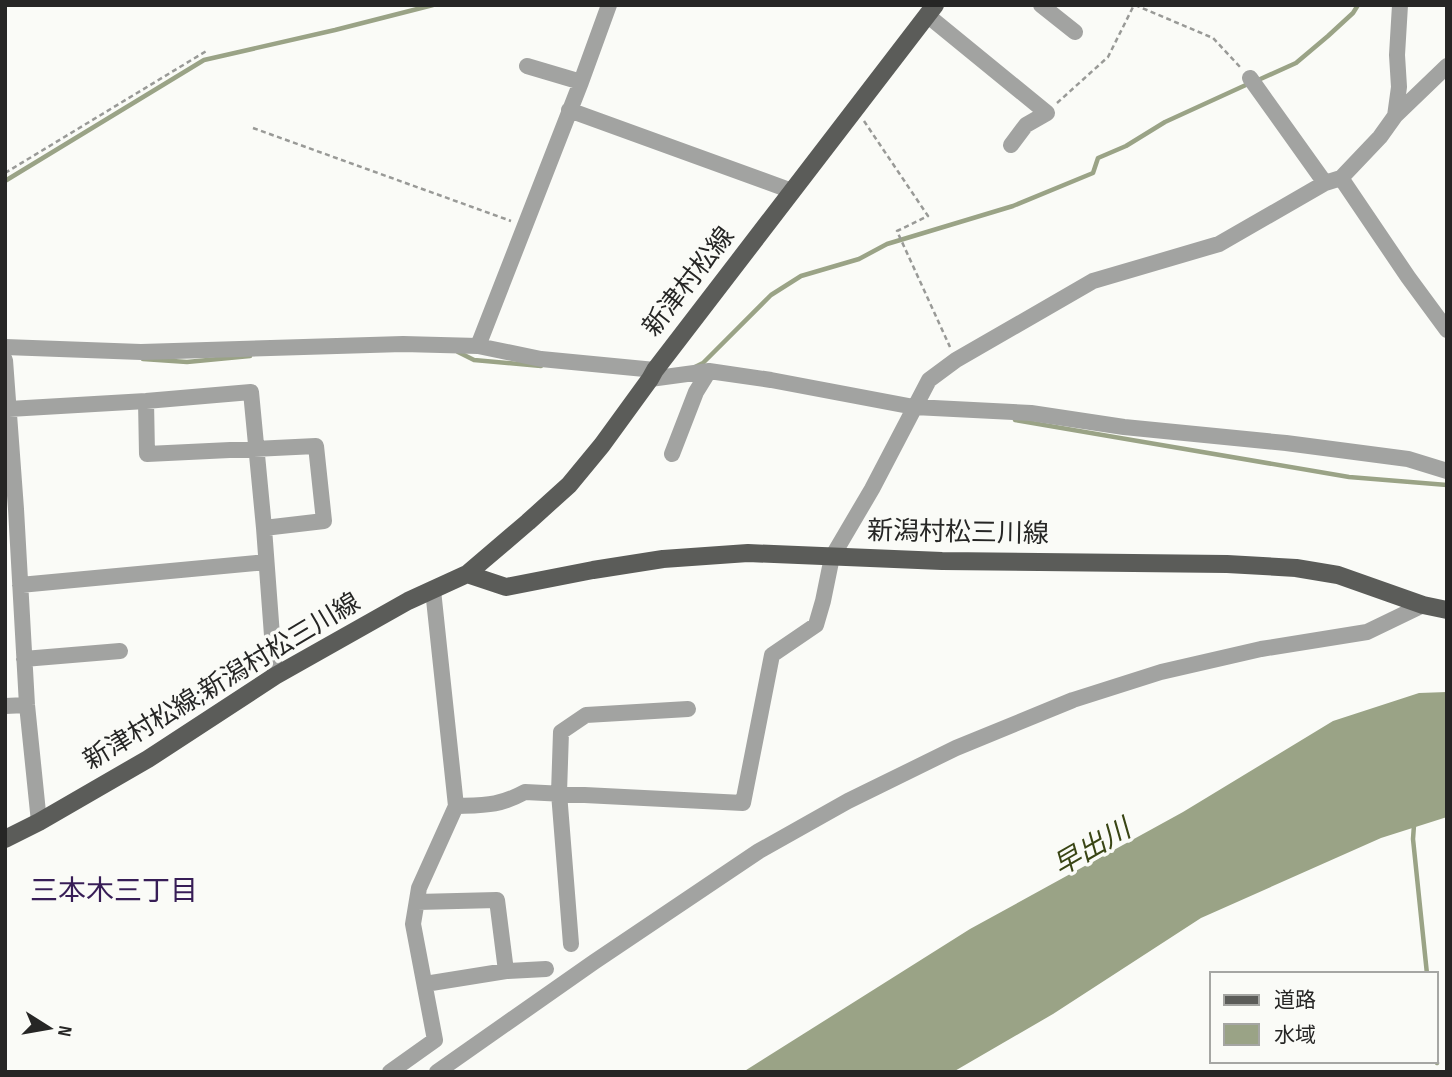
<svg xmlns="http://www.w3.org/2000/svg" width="1452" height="1077" viewBox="0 0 1452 1077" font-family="'Sofia Sans Condensed','Noto Sans JP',sans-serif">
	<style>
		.water { fill: #9aa386 }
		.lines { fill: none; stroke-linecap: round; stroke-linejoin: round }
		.stream { stroke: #9aa386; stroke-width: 4.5 }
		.path { stroke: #999a97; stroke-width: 2.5; stroke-dasharray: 5 3.5; stroke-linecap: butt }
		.street { stroke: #a2a3a1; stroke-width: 16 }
		.primary { stroke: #5b5c59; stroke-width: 18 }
		.labels { text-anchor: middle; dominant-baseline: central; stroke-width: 7; stroke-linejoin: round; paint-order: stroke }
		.street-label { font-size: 26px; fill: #262625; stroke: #fafbf7 }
		.water-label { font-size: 28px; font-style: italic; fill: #394514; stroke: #fafbf7 }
		.neighbourhood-label { font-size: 28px; fill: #371d56; stroke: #fafbf7 }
	</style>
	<rect width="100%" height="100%" fill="#fafbf7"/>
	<path class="water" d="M1447,692V817L1381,838L1201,918L1053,1014L953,1072H743L970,929L1183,812L1333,721L1419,693Z"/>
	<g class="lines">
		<path class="stream" d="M1256,81L1296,63L1328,36L1353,13L1358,5
			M5,181L204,60L335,30L433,5
			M458,352L474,360L541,366
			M143,359L187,362L250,356
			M695,367L703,363L771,295L801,276L859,259L887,244L1013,206L1093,173L1098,158L1126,146L1165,122L1248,84
			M1015,420L1349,477L1447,485
			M1414,825L1413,839L1427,974
			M1436,1060L1437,1063"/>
		<path class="path" d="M1135,5L1213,38L1241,68
			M1057,103L1108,57L1134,5
			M864,121L928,216L897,231L950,347
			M253,128L511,221
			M5,173L208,50"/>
		<path class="street" d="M1041,5L1075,32
			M927,15L1047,113L1026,125L1011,145
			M527,66L581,82
			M1250,78L1325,183
			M569,110L792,191
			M1395,116L1399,87L1397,55L1400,5
			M1341,178L1408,277L1447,330
			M478,346L581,82L609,5
			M5,347L141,352L403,344L478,346L541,359L655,370
			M5,360L16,509L27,705L39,822
			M650,379L709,371L771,380L914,407L1031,413L1124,427L1286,443L1408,459L1447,471
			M146,401L147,454L316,446L324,521L264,528
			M9,409L146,401L251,392L264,528L275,676
			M672,454L696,392L709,371
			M20,585L266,562
			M24,659L120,651
			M5,706L27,705
			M456,806C486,805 499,806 525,792L743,803L772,655L816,625L823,601L832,557L872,489L929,380L956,360L1093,281L1219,244L1325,183L1341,178L1380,137L1395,116L1447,66
			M417,902L497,900L506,971
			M571,944L559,793L561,732L586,715L688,709
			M425,984L506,971L546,969
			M390,1072L435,1040L413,924L419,888L456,806L433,590
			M437,1072L594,962L759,851L848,801L956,748L1073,700L1161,672L1261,649L1367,632L1423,605"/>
		<path class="primary" d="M467,574L506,587L593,570L663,559L748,553L942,561L1227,564L1296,568L1338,575L1423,605L1447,610
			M5,839L39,822L148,759L275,676L408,601L467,574L528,522L569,485L602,445L650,379L655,370L935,5"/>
	</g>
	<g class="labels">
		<g class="street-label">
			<text transform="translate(689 282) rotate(-52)">新津村松線</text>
			<text transform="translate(958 533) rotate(1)">新潟村松三川線</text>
			<text transform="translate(222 682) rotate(-31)">新津村松線;新潟村松三川線</text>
		</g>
		<g class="water-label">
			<text transform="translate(1092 848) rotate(-30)">早出川</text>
		</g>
		<g class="neighbourhood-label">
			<text x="114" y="891">三本木三丁目</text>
		</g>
	</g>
	<rect width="1452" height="1077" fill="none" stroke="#262625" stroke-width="14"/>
	<rect x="1210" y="972" width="228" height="91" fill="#fafbf7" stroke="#a5a6a3" stroke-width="2"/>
	<rect x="1224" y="995" width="35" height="10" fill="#5b5c59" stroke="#a5a6a3" stroke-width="2"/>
	<text x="1274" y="1007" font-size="21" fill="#262625">道路</text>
	<rect x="1224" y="1024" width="35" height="21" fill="#9aa386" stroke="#a5a6a3" stroke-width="2"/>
	<text x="1274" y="1042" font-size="21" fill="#262625">水域</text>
	<g transform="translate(49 1028) rotate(101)" stroke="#fafbf7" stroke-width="5" paint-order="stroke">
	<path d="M0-5L12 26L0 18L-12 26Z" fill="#262625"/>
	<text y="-10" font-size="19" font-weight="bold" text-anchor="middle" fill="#262625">N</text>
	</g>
</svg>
